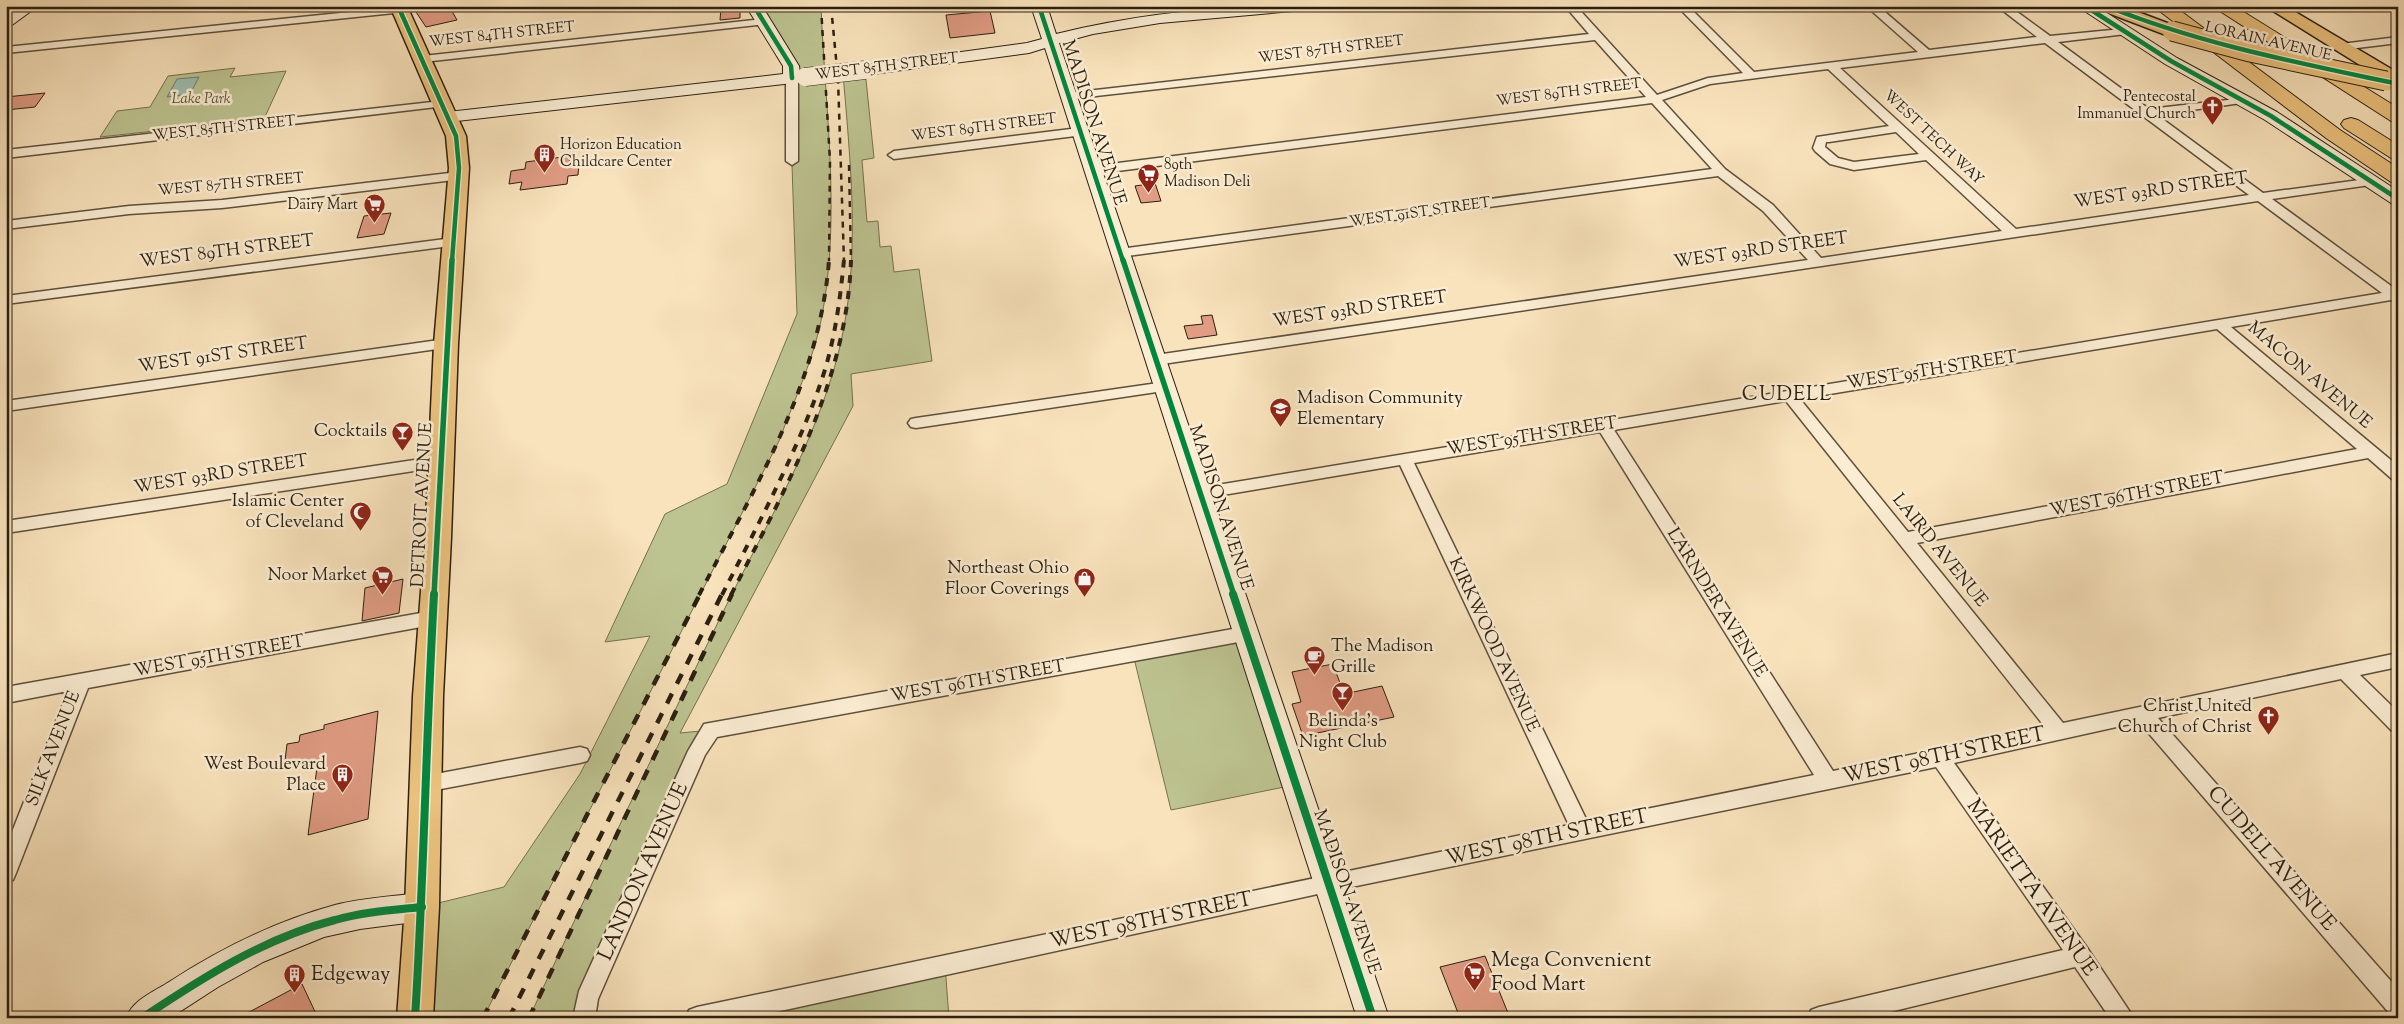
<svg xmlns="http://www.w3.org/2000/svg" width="2404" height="1024" viewBox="0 0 2404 1024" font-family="'Sorts Mill Goudy',serif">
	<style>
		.green { fill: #bdc491; stroke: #747251 }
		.water { fill: #9ebeb1; stroke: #707e71 }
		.building { fill: #e19c84; stroke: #2a1f11 }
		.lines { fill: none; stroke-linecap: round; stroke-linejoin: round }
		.street-casing { stroke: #5e503c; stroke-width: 3 }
		.secondary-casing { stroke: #2a1f11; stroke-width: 2 }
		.primary-casing { stroke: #2a1f11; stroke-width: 3 }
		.highway-casing { stroke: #2a1f11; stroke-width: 2 }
		.street { fill: #fbedd3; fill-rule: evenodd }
		.secondary { fill: #fbedd3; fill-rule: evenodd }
		.primary { fill: #ecc27e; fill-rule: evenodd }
		.highway { fill: #ecc27e; fill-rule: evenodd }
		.rail-far2 { stroke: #2a1f11; stroke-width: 2.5; stroke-dasharray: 6 6; stroke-linecap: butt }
		.rail-far1 { stroke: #2a1f11; stroke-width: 4; stroke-dasharray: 8 8; stroke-linecap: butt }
		.rail { stroke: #2a1f11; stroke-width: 4.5; stroke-dasharray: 11 11; stroke-linecap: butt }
		.secondary-bridge-casing { stroke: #2a1f11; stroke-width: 19; stroke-linecap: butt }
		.primary-bridge-casing { stroke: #2a1f11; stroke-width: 21; stroke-linecap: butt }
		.secondary-bridge { stroke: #fbedd3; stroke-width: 18 }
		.primary-bridge { stroke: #ecc27e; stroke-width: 19 }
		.cycleway-far2-casing { stroke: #fbedd3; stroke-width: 7 }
		.cycleway-far1-casing { stroke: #fbedd3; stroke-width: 9 }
		.cycleway-casing { stroke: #fbedd3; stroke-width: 11 }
		.cycleway-far2 { stroke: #00873e; stroke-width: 4.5 }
		.cycleway-far1 { stroke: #00873e; stroke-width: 5.5 }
		.cycleway { stroke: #00873e; stroke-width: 8 }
		.labels { text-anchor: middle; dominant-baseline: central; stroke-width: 5; stroke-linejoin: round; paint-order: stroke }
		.far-street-label { font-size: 15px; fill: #2a1f11; stroke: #fbedd3 }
		.far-poi-label { font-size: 15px; fill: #2a1f11; stroke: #fbedd3; text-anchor: end }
		.far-park-label { font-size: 15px; font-style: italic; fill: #565137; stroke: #fbedd3 }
		.street-label { font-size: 18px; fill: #2a1f11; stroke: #fbedd3 }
		.poi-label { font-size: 18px; fill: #2a1f11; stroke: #fbedd3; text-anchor: end }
		.quarter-label { font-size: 20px; letter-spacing: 1px; fill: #2a1f11; stroke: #fbedd3 }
		.near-street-label { font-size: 21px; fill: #2a1f11; stroke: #fbedd3 }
		.near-poi-label { font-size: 21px; fill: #2a1f11; stroke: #fbedd3; text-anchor: start }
	</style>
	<rect width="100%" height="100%" fill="#f9e3bc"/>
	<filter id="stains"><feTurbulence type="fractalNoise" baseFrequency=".004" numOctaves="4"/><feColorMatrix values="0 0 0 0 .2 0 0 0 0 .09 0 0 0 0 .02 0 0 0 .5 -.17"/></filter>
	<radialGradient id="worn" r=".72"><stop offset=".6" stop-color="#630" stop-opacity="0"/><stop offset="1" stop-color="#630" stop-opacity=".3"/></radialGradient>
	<path class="green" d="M754,6H821C825,109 841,214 822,316C814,359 794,400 779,441L483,1018H415L422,907L504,887L580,774L650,636L605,642L665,514L727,484L797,314L792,165V78Z
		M235,68L230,77L286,71L264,119L100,137L117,111L150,107L168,76Z
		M865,70L874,158L862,160L867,222L878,221L880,247L891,246L894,272L919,269L932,361L851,374L853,406L680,733L711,730L584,1018H529C593,880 658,744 725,608C767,523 825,426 843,332C860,247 850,159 843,73Z
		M1244,634L1294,785L1171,810L1133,654Z
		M945,965L949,1018H697Z"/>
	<path class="water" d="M199,77L190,94L167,97L177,79Z"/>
	<path class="building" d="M412,6H449L457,20L426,27Z
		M740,6V18L720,20L721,8Z
		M990,11L995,33L950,38L946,15Z
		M45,93L35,107L6,110V97Z
		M570,156L569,164L579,163L578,175L568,176L567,184L520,190L522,182L509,184L511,171L525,169L526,162Z
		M1155,183L1161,201L1141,203L1135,186Z
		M391,213L384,234L357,238L364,216Z
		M1212,315L1217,335L1188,339L1184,326L1203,324L1201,316Z
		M403,579L399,613L362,621L365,588Z
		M1333,664L1344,694L1382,686L1394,717L1303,736L1292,704L1301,702L1292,672Z
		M378,711L368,819L308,835L318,760L284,769L287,744L299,742L300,735L324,729V725Z
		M1485,956L1510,1018H1460L1440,967Z
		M302,984L318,1018H238Z"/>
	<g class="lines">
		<defs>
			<path id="street" d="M1565,6H1576L1657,95L1708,78L1743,73L1677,6H1688L1754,72L1918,52L1866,6H1878L1929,50L2037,37L1997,6H2009L2050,36L2122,29L2126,30V34L2058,42L2149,109L2245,98L2247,100L2241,103L2157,115L2263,193L2374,178L2376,181L2374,184L2370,185L2272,199L2398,291V303L2391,300L2231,327L2398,466V481L2392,479L2368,458L1917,543L2063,723L2398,653V667L2360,675L2398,712V732L2391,730L2341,679L2158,718L2398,989V1017L2390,1014L2139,722L1954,763L2088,949L2134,1018H2110L2075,967L1865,1018H1808L1811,1010L1819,1007L2063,950L1936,767L1327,892L748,1018H686L689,1010L697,1007L1569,825L1400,465L1199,499L1193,497L1191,493L1193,489L2382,293L2258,201L1156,365L1151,363L1149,360L1151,357L1156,355L1808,260L1763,211L1718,176L1120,257L1113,253L1120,249L1712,169L1652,103L1094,174L1088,170L1094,166L1646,97L1595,40L1069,99L1063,96L1069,93L1589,34ZM2045,43L2249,195L2016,229L1840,68ZM1828,69L1889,126L1817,137L1813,148L1815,151L1830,164L1854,170L1926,160L2002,231L1821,258L1773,205L1725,169L1662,100L1710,84ZM1896,132L1919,154L1854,162L1838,158L1825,147L1826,142H1829ZM2217,329L2357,449L1908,532L1800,399ZM1786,401L2045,727L1833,771L1614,430ZM1600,432L1814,775L1587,821L1414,463Z
				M400,7L404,8V12L6,53V47Z
				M763,19L767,20V24L423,62L417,59L423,56Z
				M2398,37V43L2341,50L2336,47L2341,44Z
				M792,75L798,78V161L792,165L786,161V78Z
				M441,101L447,104L445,106L6,158V150Z
				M1079,128L1083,129V135L894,159L888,155L894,151Z
				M458,172L464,176L462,179L222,208L129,214L6,229V221L129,206L222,200Z
				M453,238L460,242L458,245L6,304V296Z
				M446,339L453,344L451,347L6,411V401Z
				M1165,382L1170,384L1172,387L1170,390L916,428L911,427L908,423L911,419L916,418Z
				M441,456L447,458L449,462L447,466L6,533V521Z
				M432,611L438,613L441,618L438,623L432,625L88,688L16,873L13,880L6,882V847L68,691L6,703V687Z
				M1244,627L1250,629L1253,634L1250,639L1244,641L717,737L705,755L598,999L595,1018H573L579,991L688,751L704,724Z
				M580,747L587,749L590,755L587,761L580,763L425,792L418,790L415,784L418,778L425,776Z"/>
			<path id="secondary" d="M19,6H38L12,25L6,27V15Z
				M746,6H762L799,66L800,73H811L813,77L811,81L448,122L442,121L439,117L442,113L448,112L783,74V66Z
				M1031,6H1047L1056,34C1137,14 1218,6 1301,6L1293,11L1160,23L1093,34L1059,43L1389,1018H1357L1045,48L1029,53L865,75L857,70L865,65L1027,43L1042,39Z
				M2077,6H2096L2177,58L2277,112L2398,191V205L2391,203L2265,120L2165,64Z
				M422,893L433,897L437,907L433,917L422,921L360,929L324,937L263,962L218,987L170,1018H126C133,1000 153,992 169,982C220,949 276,921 335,905C363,898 393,896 422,893Z"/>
			<path id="primary" d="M390,6H407L466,136L469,168L458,344L451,538L443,696L439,907L433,1018H397L405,907L413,696L425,538L434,344L449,168L446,136Z
				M2098,6H2122L2178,27L2181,31L2178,35H2166L2100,10Z
				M2265,6H2285L2398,73V86L2392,85Z"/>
			<path id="highway" d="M2153,6H2174L2340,130L2398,168V184L2391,182L2326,138Z
				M2212,6H2234L2398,108V123L2391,121Z
				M2351,118L2358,120L2398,145V160L2391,158L2344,128L2341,124L2344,120Z"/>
		</defs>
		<use href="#street" class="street-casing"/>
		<use href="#secondary" class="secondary-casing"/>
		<use href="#primary" class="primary-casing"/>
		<use href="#highway" class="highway-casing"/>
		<use href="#street" class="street"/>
		<use href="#secondary" class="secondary"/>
		<use href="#primary" class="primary"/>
		<use href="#highway" class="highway"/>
		<path class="rail-far2" d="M821,6L830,161L829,261
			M831,6L838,79L844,261
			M849,165L851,261"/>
		<path class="rail-far1" d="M699,595C754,489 820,382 829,260
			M722,595C757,526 797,453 822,379C835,340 840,300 844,260
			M731,595C785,489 847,382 851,260"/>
		<path class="rail" d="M483,1018L700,594
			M509,1018L722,594
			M529,1018L732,594"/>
		<defs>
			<path id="secondary-bridge" d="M805,77L865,70"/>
			<path id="primary-bridge" d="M2172,31L2250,52L2386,81"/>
		</defs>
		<use href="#secondary-bridge" class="secondary-bridge-casing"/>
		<use href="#primary-bridge" class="primary-bridge-casing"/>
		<use href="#secondary-bridge" class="secondary-bridge"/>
		<use href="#primary-bridge" class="primary-bridge"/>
		<defs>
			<path id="cycleway-far2" d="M398,6L456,136L459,168L452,261
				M754,6L791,66L792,78
				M1039,6L1123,261
				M2085,6L2171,61L2271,116L2398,199
				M2106,6C2200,44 2299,63 2398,84"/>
			<path id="cycleway-far1" d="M1123,260L1234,595
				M434,595L452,260"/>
			<path id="cycleway" d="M1233,594L1373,1018
				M142,1018C202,978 264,938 335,920C363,912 393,910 422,907
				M415,1018C424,877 426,735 434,594"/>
		</defs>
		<use href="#cycleway-far2" class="cycleway-far2-casing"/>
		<use href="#cycleway-far1" class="cycleway-far1-casing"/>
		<use href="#cycleway" class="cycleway-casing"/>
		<use href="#cycleway-far2" class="cycleway-far2"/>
		<use href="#cycleway-far1" class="cycleway-far1"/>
		<use href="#cycleway" class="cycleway"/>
	</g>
	<defs>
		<symbol id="church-pin" viewBox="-11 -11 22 30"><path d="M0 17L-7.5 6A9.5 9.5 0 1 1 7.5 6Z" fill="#8f2418" stroke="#fbedd3"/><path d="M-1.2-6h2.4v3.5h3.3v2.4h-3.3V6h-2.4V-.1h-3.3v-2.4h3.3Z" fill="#fff"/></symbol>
		<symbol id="building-pin" viewBox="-11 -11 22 30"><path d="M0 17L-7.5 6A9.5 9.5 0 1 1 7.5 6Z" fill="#8f2418" stroke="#fbedd3"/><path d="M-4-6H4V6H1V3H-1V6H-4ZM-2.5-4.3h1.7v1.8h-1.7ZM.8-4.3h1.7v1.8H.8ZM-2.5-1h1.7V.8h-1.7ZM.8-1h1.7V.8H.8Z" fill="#fff"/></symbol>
		<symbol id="supermarket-pin" viewBox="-11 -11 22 30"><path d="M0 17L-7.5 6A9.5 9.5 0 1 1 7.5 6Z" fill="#8f2418" stroke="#fbedd3"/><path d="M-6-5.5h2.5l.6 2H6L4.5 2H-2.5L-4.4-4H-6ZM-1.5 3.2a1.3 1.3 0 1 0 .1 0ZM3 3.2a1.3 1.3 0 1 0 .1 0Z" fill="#fff"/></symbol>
		<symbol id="school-pin" viewBox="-11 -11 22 30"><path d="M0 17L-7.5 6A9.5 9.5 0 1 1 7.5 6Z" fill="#8f2418" stroke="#fbedd3"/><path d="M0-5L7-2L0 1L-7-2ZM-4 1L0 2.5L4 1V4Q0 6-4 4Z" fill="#fff"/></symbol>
		<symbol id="bar-pin" viewBox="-11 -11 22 30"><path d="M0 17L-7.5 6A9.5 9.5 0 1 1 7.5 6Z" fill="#8f2418" stroke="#fbedd3"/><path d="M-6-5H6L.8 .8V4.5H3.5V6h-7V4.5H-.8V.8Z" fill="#fff"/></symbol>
		<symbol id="mosque-pin" viewBox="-11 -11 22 30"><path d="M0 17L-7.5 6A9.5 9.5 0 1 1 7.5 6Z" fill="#8f2418" stroke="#fbedd3"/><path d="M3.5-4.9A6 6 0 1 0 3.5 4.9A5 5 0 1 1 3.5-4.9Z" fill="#fff"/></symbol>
		<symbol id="shop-pin" viewBox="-11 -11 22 30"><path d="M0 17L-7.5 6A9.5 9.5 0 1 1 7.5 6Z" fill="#8f2418" stroke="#fbedd3"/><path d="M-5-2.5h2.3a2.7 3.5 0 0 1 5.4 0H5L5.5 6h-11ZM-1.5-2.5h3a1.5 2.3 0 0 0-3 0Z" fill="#fff"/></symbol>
		<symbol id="cafe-pin" viewBox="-11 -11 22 30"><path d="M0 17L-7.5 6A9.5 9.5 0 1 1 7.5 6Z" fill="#8f2418" stroke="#fbedd3"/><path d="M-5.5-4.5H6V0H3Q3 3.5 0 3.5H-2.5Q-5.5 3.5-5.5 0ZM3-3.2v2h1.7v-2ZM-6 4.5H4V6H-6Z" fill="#fff"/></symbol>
	</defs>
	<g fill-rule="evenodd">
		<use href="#church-pin" x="2200" y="94" width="25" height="34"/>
		<use href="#building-pin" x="532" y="142" width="25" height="34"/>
		<use href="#supermarket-pin" x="1136" y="162" width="25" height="34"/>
		<use href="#supermarket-pin" x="362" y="192" width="25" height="34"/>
		<use href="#school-pin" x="1268" y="396" width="25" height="34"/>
		<use href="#bar-pin" x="390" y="420" width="25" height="34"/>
		<use href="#mosque-pin" x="348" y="500" width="25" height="34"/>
		<use href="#supermarket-pin" x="370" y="564" width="25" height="34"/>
		<use href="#shop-pin" x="1072" y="566" width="25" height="34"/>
		<use href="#cafe-pin" x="1302" y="644" width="25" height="34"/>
		<use href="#bar-pin" x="1330" y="680" width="25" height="34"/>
		<use href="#church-pin" x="2256" y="704" width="25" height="34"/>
		<use href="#building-pin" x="330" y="762" width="25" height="34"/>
		<use href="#supermarket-pin" x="1462" y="960" width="25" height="34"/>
		<use href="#building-pin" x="282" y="962" width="25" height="34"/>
	</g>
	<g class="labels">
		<g class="far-street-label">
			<text transform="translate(502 35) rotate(-6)">WEST 84TH STREET</text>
			<text transform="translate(2268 42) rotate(13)">LORAIN AVENUE</text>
			<text transform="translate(1331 50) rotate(-7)">WEST 87TH STREET</text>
			<text transform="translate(887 67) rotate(-7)">WEST 85TH STREET</text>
			<text transform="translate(1569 93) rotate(-7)">WEST 89TH STREET</text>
			<text transform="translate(984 128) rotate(-7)">WEST 89TH STREET</text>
			<text transform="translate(224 129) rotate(-6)">WEST 85TH STREET</text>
			<text transform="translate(1933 138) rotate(43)">WEST TECH WAY</text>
			<text transform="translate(231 185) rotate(-5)">WEST 87TH STREET</text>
			<text transform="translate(1420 213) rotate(-8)">WEST 91ST STREET</text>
		</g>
		<g class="far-poi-label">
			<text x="2196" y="97">Pentecostal<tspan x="2196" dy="17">Immanuel Church</tspan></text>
			<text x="560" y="145" text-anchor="start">Horizon Education<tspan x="560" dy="17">Childcare Center</tspan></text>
			<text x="1164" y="165" text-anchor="start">89th<tspan x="1164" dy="17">Madison Deli</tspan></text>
			<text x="358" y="205">Dairy Mart</text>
		</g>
		<g class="far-park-label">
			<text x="201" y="99">Lake Park</text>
		</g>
		<g class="street-label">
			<text transform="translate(1093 123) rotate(72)">MADISON AVENUE</text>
			<text transform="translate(2161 191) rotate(-8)">WEST 93RD STREET</text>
			<text transform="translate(1761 251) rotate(-8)">WEST 93RD STREET</text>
			<text transform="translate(227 252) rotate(-7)">WEST 89TH STREET</text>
			<text transform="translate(1360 310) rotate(-8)">WEST 93RD STREET</text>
			<text transform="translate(223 356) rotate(-8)">WEST 91ST STREET</text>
			<text transform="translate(1932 371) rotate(-9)">WEST 95TH STREET</text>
			<text transform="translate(2309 376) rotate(40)">MACON AVENUE</text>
			<text transform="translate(1532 437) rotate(-9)">WEST 95TH STREET</text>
			<text transform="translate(221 475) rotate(-9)">WEST 93RD STREET</text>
			<text transform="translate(2137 495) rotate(-11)">WEST 96TH STREET</text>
			<text transform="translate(423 505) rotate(-87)">DETROIT AVENUE</text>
			<text transform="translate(1220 508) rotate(72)">MADISON AVENUE</text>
			<text transform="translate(1939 551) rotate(51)">LAIRD AVENUE</text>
			<text transform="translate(1716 603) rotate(58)">LARNDER AVENUE</text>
			<text transform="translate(1493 645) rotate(65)">KIRKWOOD AVENUE</text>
			<text transform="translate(219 657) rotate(-10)">WEST 95TH STREET</text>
			<text transform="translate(978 682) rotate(-10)">WEST 96TH STREET</text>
			<text transform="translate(54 749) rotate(-69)">SILK AVENUE</text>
			<text transform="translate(1346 892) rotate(71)">MADISON AVENUE</text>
		</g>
		<g class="poi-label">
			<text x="1297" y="399" text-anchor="start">Madison Community<tspan x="1297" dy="21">Elementary</tspan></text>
			<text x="387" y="432">Cocktails</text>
			<text x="344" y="502">Islamic Center<tspan x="344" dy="21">of Cleveland</tspan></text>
			<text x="1069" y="569">Northeast Ohio<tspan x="1069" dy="21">Floor Coverings</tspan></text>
			<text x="367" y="576">Noor Market</text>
			<text x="1331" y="647" text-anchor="start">The Madison<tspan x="1331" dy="21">Grille</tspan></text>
			<text x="2252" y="707">Christ United<tspan x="2252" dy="21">Church of Christ</tspan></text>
			<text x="1343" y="722" text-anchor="middle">Belinda's<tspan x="1343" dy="21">Night Club</tspan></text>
			<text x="326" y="765">West Boulevard<tspan x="326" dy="21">Place</tspan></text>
		</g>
		<g class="quarter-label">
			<text x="1787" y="395">CUDELL</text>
		</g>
		<g class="near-street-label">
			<text transform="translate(1944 756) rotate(-12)">WEST 98TH STREET</text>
			<text transform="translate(1547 838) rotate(-12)">WEST 98TH STREET</text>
			<text transform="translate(2271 859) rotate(49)">CUDELL AVENUE</text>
			<text transform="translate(644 872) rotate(-66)">LANDON AVENUE</text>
			<text transform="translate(2031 888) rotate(55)">MARIETTA AVENUE</text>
			<text transform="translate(1151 921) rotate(-12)">WEST 98TH STREET</text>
		</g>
		<g class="near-poi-label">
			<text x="1491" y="961">Mega Convenient<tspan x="1491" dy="24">Food Mart</tspan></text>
			<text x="311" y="975">Edgeway</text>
		</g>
	</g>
	<rect width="2404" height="1024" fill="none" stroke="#f9e3bc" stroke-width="25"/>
	<rect x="8" y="8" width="2389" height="1009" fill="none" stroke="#2a1f11" stroke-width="2.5"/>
	<rect x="12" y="12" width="2379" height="999" fill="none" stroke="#2a1f11"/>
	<rect width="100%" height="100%" filter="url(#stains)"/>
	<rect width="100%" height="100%" fill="url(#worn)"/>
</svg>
